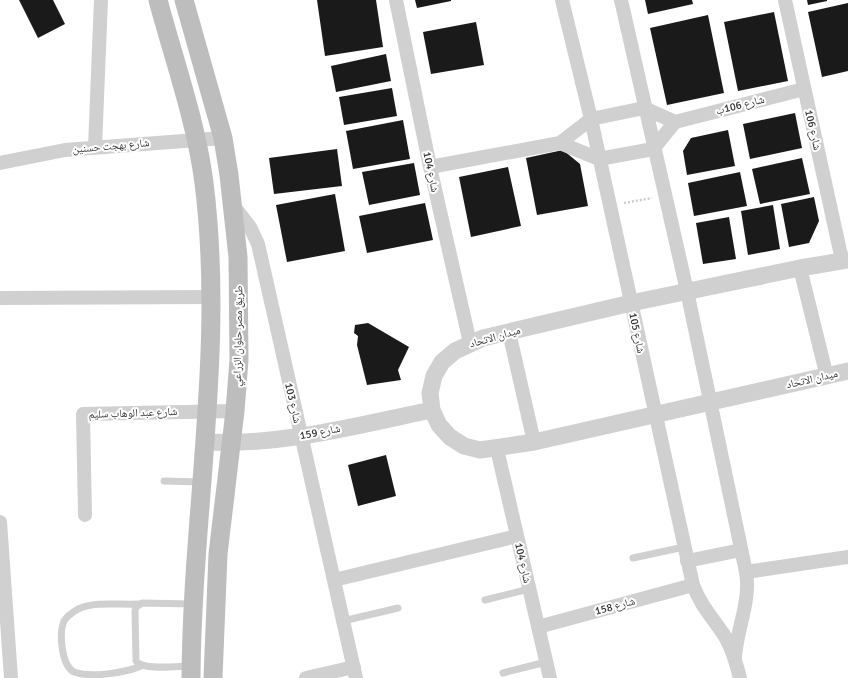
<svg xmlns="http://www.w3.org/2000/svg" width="848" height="678" viewBox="0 0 848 678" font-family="Signika,'Noto Naskh Arabic',sans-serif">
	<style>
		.building { fill: #1a1a1a }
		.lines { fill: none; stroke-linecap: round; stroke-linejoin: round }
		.path { stroke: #cdcdcd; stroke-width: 2.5; stroke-dasharray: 2 2; stroke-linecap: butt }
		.service { stroke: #d0d0d0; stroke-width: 7 }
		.minor { stroke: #d0d0d0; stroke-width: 14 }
		.tertiary { stroke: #d0d0d0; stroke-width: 17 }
		.secondary { stroke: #bdbdbd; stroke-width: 19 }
		.labels { text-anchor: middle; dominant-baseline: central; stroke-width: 4; stroke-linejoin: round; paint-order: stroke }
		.street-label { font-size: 11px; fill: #333; stroke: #fff }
	</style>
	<rect width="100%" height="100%" fill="#fff"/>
	<path class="building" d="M19,0H53L65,24L38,38Z
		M317,0H376L383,47L325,56Z
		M415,0H451V1L417,8Z
		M645,0H692L693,4L648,14Z
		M807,0H827V1L808,5Z
		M848,3V71L822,77L808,12Z
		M774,12L788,81L738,91L724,22Z
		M708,15L724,93L667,105L650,28Z
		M476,22L484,65L431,74L423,32Z
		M386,54L391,81L336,92L331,66Z
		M392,88L397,116L344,125L339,97Z
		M795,113L802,148L750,159L743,124Z
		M403,120L410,159L353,169L346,131Z
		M728,130L735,166L687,175L683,151L691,138Z
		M337,149L342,186L274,194L269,158Z
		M563,150L580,164L588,206L537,215L526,158Z
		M802,158L810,194L760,204L752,169Z
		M414,163L420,195L369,205L362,172Z
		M508,167L521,226L471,237L459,177Z
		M740,172L747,206L694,216L688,183Z
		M335,194L345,251L287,262L276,205Z
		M814,197L819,221L809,243L789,247L781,204Z
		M425,203L433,240L367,253L359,216Z
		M773,205L780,249L748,255L741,211Z
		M729,217L736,259L703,264L696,223Z
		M368,323L409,347L398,370L401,380L367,385L357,345L358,336L354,333L355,325Z
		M386,455L396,496L358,506L348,465Z"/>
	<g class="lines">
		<path class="path" d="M624,203L652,198"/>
		<path class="service" d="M164,481L201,482
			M633,558L684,547
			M485,600L529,589
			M138,604C120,605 95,601 78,609C73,612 67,616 64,621C59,633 61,665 74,672C90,678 125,673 141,666
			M343,621L398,608
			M191,666C178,666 143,671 136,661L135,611L136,607L142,603L192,604
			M503,673L546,662"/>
		<path class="minor" d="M396,0L430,167L470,343
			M562,0L591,119L693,585C701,606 712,617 724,635C732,648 736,663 740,678
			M621,0L687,291L746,572C751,601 737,628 735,657
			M785,0L842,260
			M560,143L599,159L653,149L675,122L804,89
			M95,147L101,0
			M0,163L65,150L223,138
			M430,167L560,143L591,119L644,108L675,122
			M233,205L250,227L258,244L356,678
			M800,268L827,377
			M0,298L211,297
			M509,332L534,442
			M497,449L550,678
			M85,515L83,414L235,411
			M0,522L11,678
			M687,561L741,550
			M746,572L848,557
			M334,580L517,536
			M538,627L693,585
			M306,678L354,667"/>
		<path class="tertiary" d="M848,260L800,268L631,303L483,338L455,351L442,362L434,376L430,393L432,410L439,425L450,437L464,446L480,450L534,442L848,371
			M206,442C282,446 358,425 432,410"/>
		<path class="secondary" d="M158,0C174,60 196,121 204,183C225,349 192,513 191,678
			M184,0L223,138L229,175L238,257L239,360L235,411L218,554L213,678"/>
	</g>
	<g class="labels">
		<g class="street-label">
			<text transform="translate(740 105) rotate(-14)">شارع 106ب</text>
			<text transform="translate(813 130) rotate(77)">شارع 106</text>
			<text transform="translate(111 146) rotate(-5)">شارع بهجت حسنين</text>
			<text transform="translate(431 172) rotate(78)">شارع 104</text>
			<text transform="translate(637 333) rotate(78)">شارع 105</text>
			<text transform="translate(238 336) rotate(-89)">طريق مصر حلوان الزراعي</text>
			<text transform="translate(495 337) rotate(-16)">ميدان الاتحاد</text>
			<text transform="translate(812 379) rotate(-13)">ميدان الاتحاد</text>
			<text transform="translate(293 403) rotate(77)">شارع 103</text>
			<text transform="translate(133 413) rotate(-2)">شارع عبد الوهاب سليم</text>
			<text transform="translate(320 432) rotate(-11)">شارع 159</text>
			<text transform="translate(523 563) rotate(77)">شارع 104</text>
			<text transform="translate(615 606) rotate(-15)">شارع 158</text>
		</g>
	</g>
</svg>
